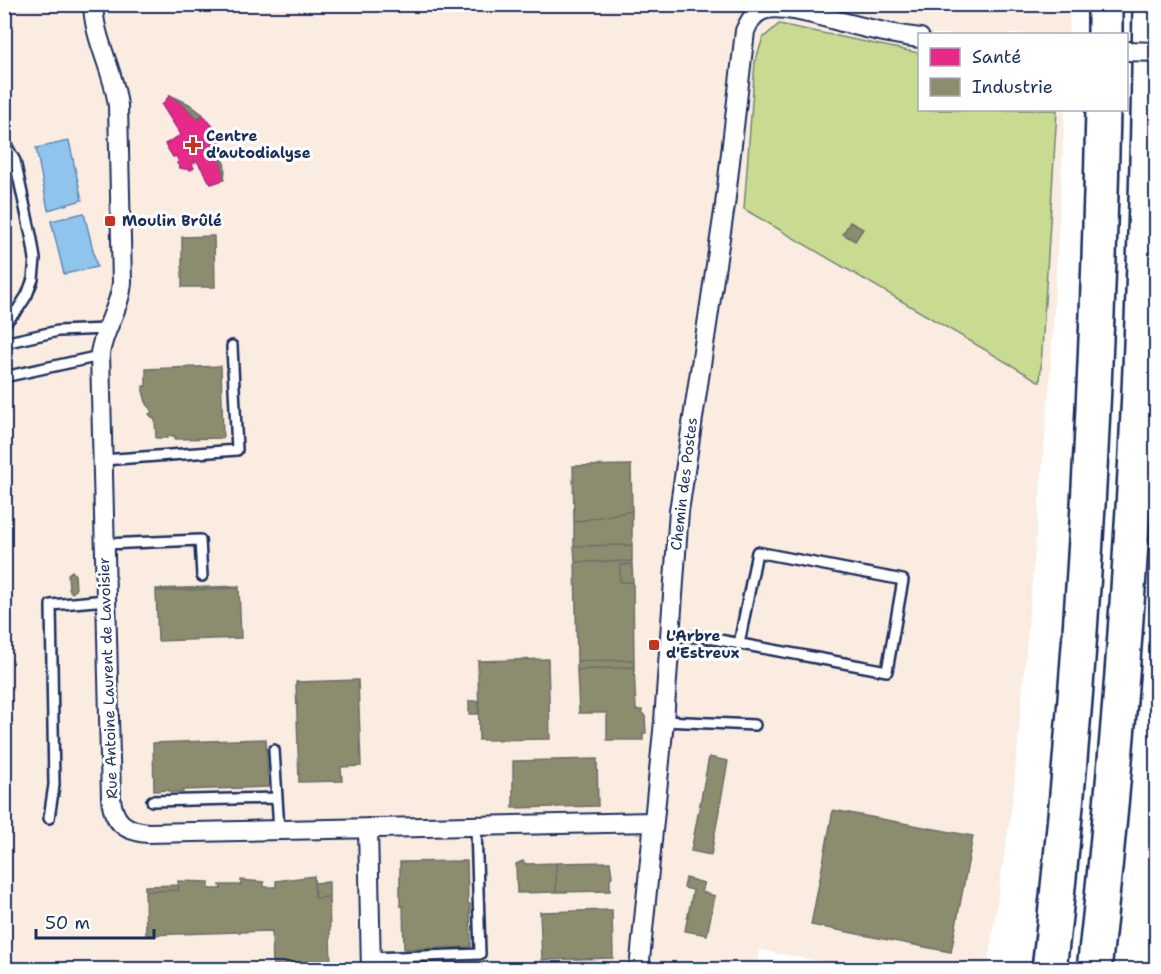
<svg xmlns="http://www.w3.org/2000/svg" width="1161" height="974" viewBox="0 0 1161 974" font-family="'Shantell Sans',sans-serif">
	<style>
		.built { fill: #faece1 }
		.green { fill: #c9db90; stroke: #728577; stroke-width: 1.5 }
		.water { fill: #8fc5ed; stroke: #6189b4; stroke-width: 1.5 }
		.health { fill: #e7298a; stroke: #aa2b7d; stroke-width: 1.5 }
		.industry { fill: #8c8c6e; stroke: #6a7069; stroke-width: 1.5 }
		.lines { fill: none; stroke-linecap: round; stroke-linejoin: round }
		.lane-casing { stroke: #1b2f5e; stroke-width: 14 }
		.street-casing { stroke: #1b2f5e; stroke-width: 22 }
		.highway-casing { stroke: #1b2f5e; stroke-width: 38 }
		.lane { stroke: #fff; stroke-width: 9 }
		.street { stroke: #fff; stroke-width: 18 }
		.highway { stroke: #fff; stroke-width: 33 }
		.street-bridge-casing { stroke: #1b2f5e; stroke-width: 22; stroke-linecap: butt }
		.street-bridge { stroke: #fff; stroke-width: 18 }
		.poi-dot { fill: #c8321e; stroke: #fff; stroke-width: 2 }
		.labels { text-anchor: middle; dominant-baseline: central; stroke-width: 6; stroke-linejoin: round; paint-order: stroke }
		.poi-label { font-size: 15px; font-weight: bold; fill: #1b2f5e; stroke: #fff; text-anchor: start }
		.street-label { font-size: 15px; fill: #1b2f5e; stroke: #fff }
	</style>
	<rect width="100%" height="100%" fill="#fff"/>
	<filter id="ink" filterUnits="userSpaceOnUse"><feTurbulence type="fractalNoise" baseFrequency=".0167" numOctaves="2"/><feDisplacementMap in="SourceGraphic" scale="12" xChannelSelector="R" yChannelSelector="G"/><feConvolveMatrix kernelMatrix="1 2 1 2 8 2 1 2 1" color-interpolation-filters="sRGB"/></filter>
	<g filter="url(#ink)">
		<path class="built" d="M5,5H1070L1069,34H920V110H1065L1050,380L1013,798L987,969H860L760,950L757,970H5Z"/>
		<path class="green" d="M779,24L919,53L920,110H1057L1040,382L744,209L755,62L763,38Z"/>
		<path class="water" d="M69,141L82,200L48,210L36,148Z
			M84,213L97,267L64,274L51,221Z"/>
		<path class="health" d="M170,95L185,106L198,119L202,114L215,129L222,148L216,149L222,165L224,180L211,184L197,161L192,164L194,168L191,170L180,168L177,163L179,162L176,156L173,157L165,144L181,135L162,105Z"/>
		<path class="industry" d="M170,95L189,104L202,114L198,119L185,106Z
			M222,148L225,169L224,180L222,165L216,149Z
			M850,222L863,229L855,241L843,234Z
			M214,236L215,287H182V237Z
			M221,366L223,438L175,439V436H168V438H156L155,420L149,414L152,412L146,402L143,391V386H146V369Z
			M631,465L632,511L574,522L573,466Z
			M632,511V545L574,546V522Z
			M632,545V561L575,562L574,546Z
			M632,561V564L620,565V582H633L634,660L577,661L575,562Z
			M632,564L633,582H620V565Z
			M72,571L75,575L76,590L72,593L69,589L68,574Z
			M239,586V588L156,591V589Z
			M239,588L241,638L158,641L156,591Z
			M548,659L550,739L479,740L478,661Z
			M634,660V667L577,670V661Z
			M634,667L636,710H642V713L645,715L646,733H643V740H607V713H579L577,670Z
			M358,680L361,766L341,767L342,781L299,782L296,682Z
			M469,701H479V714H469Z
			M266,739L268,787L183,790V792H170L169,790L154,791L153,743Z
			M4,749L10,762L9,773L7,783H4Z
			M709,757L728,761L711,855L691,851Z
			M597,759L598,806L513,808V761Z
			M833,810L973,836L951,952L811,925Z
			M467,861L468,904H470L471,947L404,949L403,906H400V862Z
			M523,861L526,864L556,863V892L517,893L516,864Z
			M610,862L612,876L610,879V891L556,892V863Z
			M314,876L315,898L329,897L331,970H273L272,931L146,935L145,891L179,890L178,881L209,882V889H221L220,885H241V880L264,882V887H276V881Z
			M686,878L704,883L702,892L715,896L707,935L685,931L693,890L684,888Z
			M329,882V897L315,898L314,883Z
			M178,885L179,890L145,891V886Z
			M612,910L613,958L542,960L540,912Z"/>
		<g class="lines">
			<defs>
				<path id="lane" d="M4,141L15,161L32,240L35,259L33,279L27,295L18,309L4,324
					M4,343L58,331L106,329
					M4,377L100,356
					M103,460L237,450L232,346
					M105,544L200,540L202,576
					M670,636L703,637L887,671L903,580L757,552L739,644
					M664,721L755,725
					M274,750L279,830
					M152,801L277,798
					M49,818L54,785L51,605L106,600
					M371,958L480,954L476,827"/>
				<path id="street" d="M93,4C94,41 114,70 118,106L122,283C120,308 104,328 100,353L111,798C113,822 125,831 148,833L653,822
					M368,828L371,970
					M639,970L664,721L679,511L725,205L745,31C749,22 753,14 763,10C783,3 829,19 850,24C873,30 896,35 920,38"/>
				<path id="highway" d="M1105,34V4
					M1049,970C1082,684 1097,397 1103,110
					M1094,970C1131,649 1146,327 1150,4"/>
			</defs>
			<use href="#lane" class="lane-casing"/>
			<use href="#street" class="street-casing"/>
			<use href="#highway" class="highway-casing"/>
			<use href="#lane" class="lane"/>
			<use href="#street" class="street"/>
			<use href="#highway" class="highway"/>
			<defs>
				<path id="street-bridge" d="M1126,51L1156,52"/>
			</defs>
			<use href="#street-bridge" class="street-bridge-casing"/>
			<use href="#street-bridge" class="street-bridge"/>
		</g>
	</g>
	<g class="poi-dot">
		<path d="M190 136h6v6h6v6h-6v6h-6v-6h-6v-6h6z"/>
		<rect x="104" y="215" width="12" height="12" rx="3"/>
		<rect x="648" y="639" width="12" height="12" rx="3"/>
	</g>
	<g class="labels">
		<g class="poi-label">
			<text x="206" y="136">Centre<tspan x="206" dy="17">d'autodialyse</tspan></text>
			<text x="122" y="221">Moulin Brûlé</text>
			<text x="666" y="636">L'Arbre<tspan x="666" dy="17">d'Estreux</tspan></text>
		</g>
		<g class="street-label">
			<text transform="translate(684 484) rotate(-83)">Chemin des Postes</text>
			<text transform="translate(108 678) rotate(-92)">Rue Antoine Laurent de Lavoisier</text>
		</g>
	</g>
	<rect width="1161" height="974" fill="none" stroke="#fff" stroke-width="24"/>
	<rect x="12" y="12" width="1137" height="950" fill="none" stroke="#1b2f5e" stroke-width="2" filter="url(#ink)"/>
	<rect x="918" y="33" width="210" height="78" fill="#ffffff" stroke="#a4acbf" stroke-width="1.5"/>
	<rect x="930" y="48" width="30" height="18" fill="#e7298a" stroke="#a4acbf" stroke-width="1.5"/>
	<text x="972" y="63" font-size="18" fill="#1b2f5e">Santé</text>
	<rect x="930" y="78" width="30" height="18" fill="#8c8c6e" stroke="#a4acbf" stroke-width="1.5"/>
	<text x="972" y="93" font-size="18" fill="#1b2f5e">Industrie</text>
	<path d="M36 929v9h118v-9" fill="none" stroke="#1b2f5e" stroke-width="3"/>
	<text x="45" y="929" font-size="18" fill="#1b2f5e" stroke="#ffffff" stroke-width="4.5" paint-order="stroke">50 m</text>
</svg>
